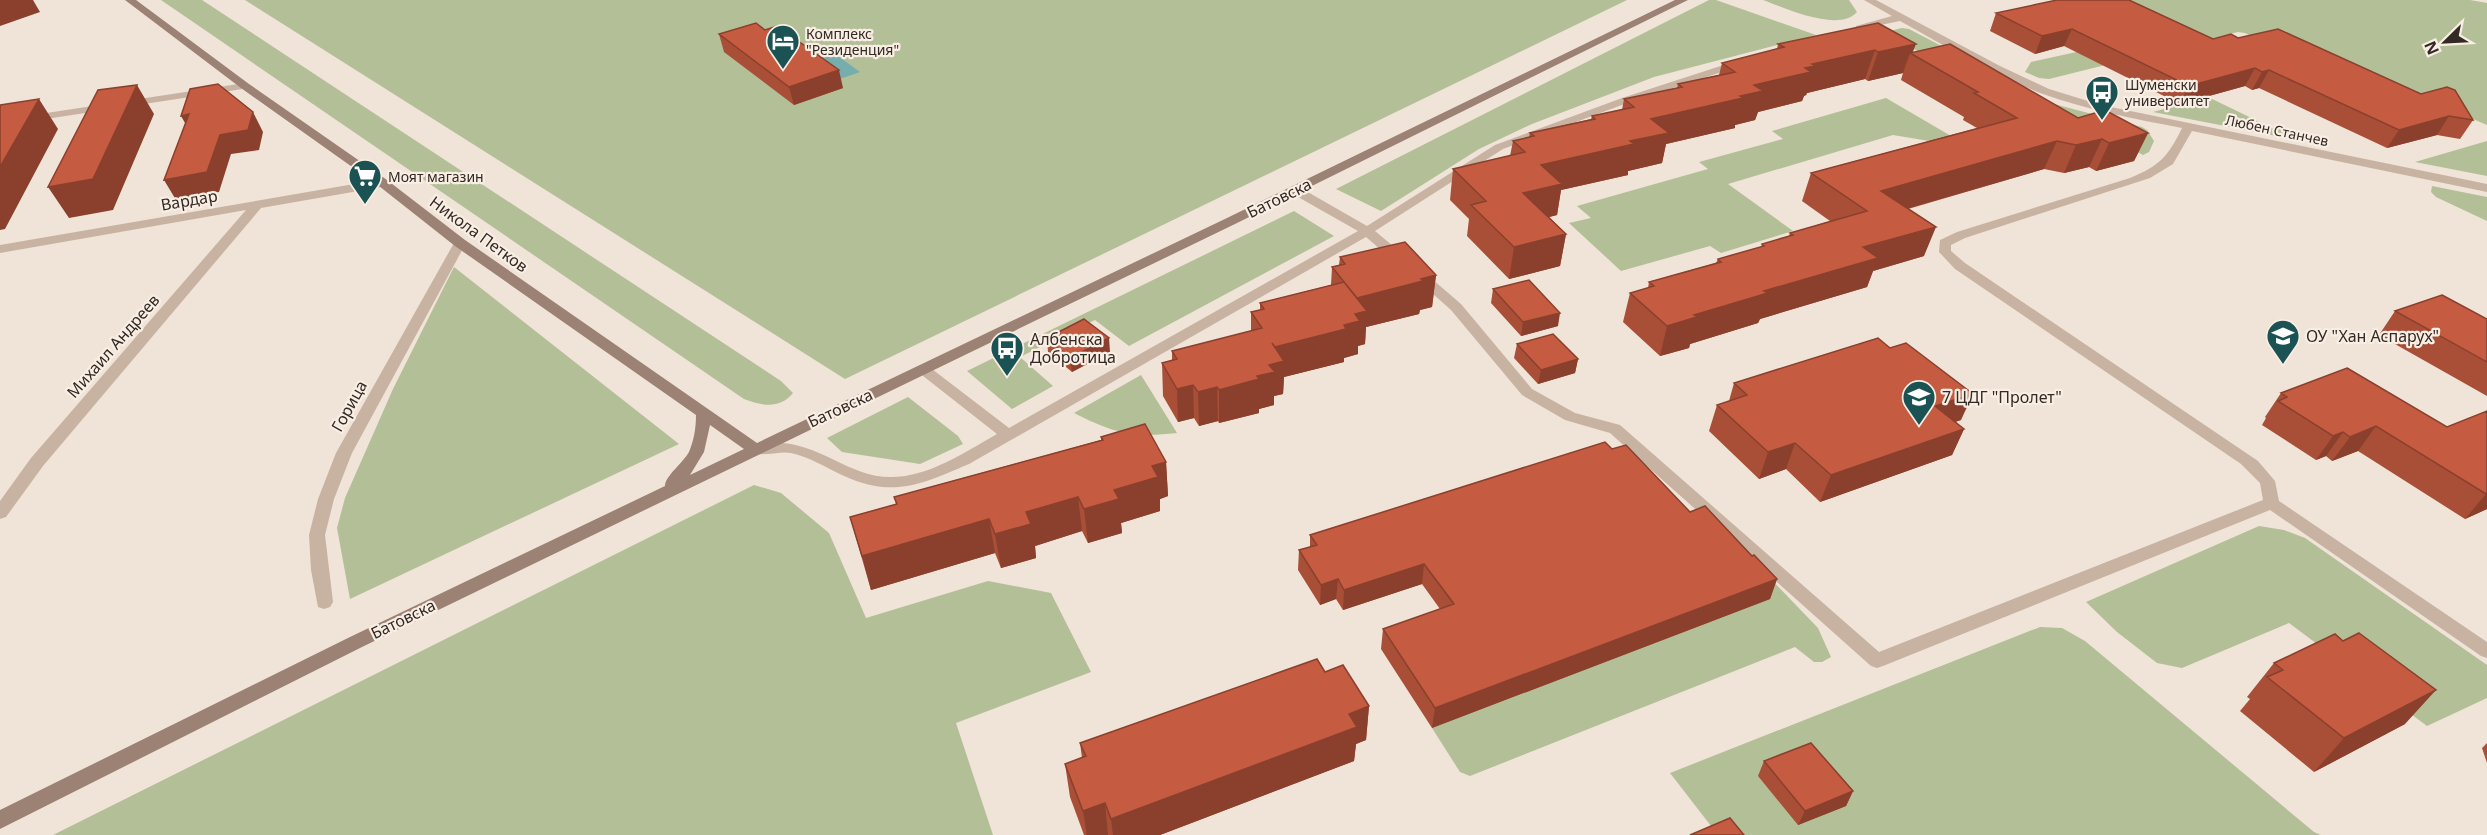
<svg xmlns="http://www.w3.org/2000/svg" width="2487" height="835" viewBox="0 0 2487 835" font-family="'Noto Sans',sans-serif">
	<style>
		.green { fill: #b3bf97 }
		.water { fill: #76adad }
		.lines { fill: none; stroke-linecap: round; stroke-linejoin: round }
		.street { fill: #c8b3a3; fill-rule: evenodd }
		.secondary { fill: #9c8175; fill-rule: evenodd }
		.wall { fill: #a94e37 }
		.shaded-wall { fill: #8a402d }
		.building { fill: #c55b40; stroke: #8a402d; stroke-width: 1.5 }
		.labels { text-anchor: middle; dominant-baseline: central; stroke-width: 4.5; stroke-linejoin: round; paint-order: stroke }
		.far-poi-label { font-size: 14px; fill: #332925; stroke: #f9eee3; text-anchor: start }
		.far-street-label { font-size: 14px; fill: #332925; stroke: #f9eee3 }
		.street-label { font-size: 16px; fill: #332925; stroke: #f9eee3 }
		.poi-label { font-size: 16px; fill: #332925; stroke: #f9eee3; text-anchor: start }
	</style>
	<rect width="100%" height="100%" fill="#f0e3d7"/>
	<path class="green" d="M161,0H202L781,381L793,393C780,409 762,406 744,399Z
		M245,0H1627L845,379Z
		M1709,0H1716L1816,35L1654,77L1532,124L1479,149L1381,211L1336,189Z
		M1763,0H1849L1857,12C1839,33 1785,8 1763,0Z
		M2130,0H2470L2487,3V125L2431,101L2405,108L2245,33L2238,32L2049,79L2039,78L2025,72L2031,62L2186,28Z
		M1902,28L1909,29L2050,103L2142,127L2147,130L2154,141L2149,152L2143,155L2106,135L1947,66L1908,46L1860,38Z
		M2208,97L2274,129L2283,126L2300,135L2302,139L2297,140L2153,112Z
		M1886,98L1963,143L1953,145L1893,135L1728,184L1793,231L1721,253L1710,246L1621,271L1569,223L1591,218L1577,206L1708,169L1699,162L1783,139L1772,131Z
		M2487,141V176L2415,162Z
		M2432,186L2487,197V221L2436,197L2431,192Z
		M1294,211L1334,236L1129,346L1095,320L1020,357L1053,386L1012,409L967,371Z
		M454,267L679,444L350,599L337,528L345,498L393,389Z
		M1141,375L1177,433C1133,438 1113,433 1074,413Z
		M908,397L958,436L963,444L920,464L842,452L827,438Z
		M754,485L781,493L829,533L866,618L988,581L1051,593L1091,672L956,723L993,835H53Z
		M2259,526L2284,530L2305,538L2487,665V698L2427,726L2289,623L2182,668L2157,663L2117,632L2086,602Z
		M1764,572L1818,628L1831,657L1822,662H1814L1795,647L1470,776L1460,772L1432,728L1769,599Z
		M2040,627L2062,628L2085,641L2314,832L2321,835H1718L1670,773Z"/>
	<path class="water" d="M831,51L860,72L834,81L804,60Z"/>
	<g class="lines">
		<path class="street" d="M1864,0H1876L2000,66L2049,89L2101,105L2487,184V192L2192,131L2173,164L2150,178L1965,238L1951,245V251L1965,263L2258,461L2275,481L2279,501L2487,642V658L2481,656L2270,510L1883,666L1877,668L1871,666L1610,433L1565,420L1522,395L1451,310L1413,276L1420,272L1425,273L1461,304L1532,389L1575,413L1620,425L1879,652L2263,500L2260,483L2241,464L1955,269L1939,252L1940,240L1957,232L2130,178C2159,166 2168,157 2182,128C2135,119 2088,110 2043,94C1993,76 1946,46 1900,21L1856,30V26L1892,16Z
			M1739,60L1743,61V65L1630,102L1503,149L1375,231L1405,256L1406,259L1405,262H1395L1366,237L969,464C922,484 893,499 842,475C825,467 809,457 791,453C779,450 755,460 747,449C751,443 757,444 764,443C816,437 845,477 891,477C929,477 965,452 997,434L918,372L916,369L918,366H928L1009,428L1358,231L1291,193V187H1299L1367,226L1495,145L1622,98Z
			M245,83L250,86L249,88L0,126V120Z
			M383,179L389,183L387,186L261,208L43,466L6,517L0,519V501L31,458L246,210L0,253V245Z
			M460,239L466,243L352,453L334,499L325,535L333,602L330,607L324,609L318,607L311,570L309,535L318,499L336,453L454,243Z"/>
		<path class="secondary" d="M125,0H136L249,84L387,180L465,240L757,443L1227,218L1675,0H1688L1235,224L362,647L0,829V810L350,637L665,486C665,476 683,463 689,452C694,440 696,428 696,415L455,246L379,186L241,88ZM710,425L744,449L690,475L704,452Z"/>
	</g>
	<path class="wall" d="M1996,13L2213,39L2238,38L2421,94L2473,120L2460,139L2437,135L2387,148L2259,88L2252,90L2245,86L2180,104L2064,46L2035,54L1990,31Z
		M765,30L843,88L794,105L724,52L719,34Z
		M1778,44L1912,53L2078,118L2148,133L2134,161L2096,171L2089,167L2064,173L2044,169L1908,209L1924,256L1873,271L1867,287L1760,319L1758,323L1690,344L1689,348L1660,356L1623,322L1630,293L1648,288L1649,282L1716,263L1718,259L1761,247L1762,244L1789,236L1790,233L1830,221L1802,201L1811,173L1977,128L1963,120L1964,117L1901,80L1903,73L1868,81L1865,79L1807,93L1806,95L1804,96L1802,101L1758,112L1755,120L1735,125V128L1666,144L1662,163L1628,171V175L1561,190L1557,215L1549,217L1566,234L1560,266L1509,279L1467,236L1469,219L1450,200L1453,169L1510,156L1513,141L1529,137L1530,133L1591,119L1592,116L1622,110L1624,99L1677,88L1678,84L1719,75L1722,63L1777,49Z
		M1340,257L1436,275L1432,307L1420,310L1419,314L1366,327L1365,344L1358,346V354L1344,358V362L1284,377L1283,394L1274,396V405L1259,409V413L1219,423L1218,421L1199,426L1194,418L1178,422L1163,396L1162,363L1172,360V351L1251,331V312L1260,310V303L1331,285L1332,267L1339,265Z
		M1493,289L1558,326L1521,336L1491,303Z
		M2395,311L2487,319V396L2379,335Z
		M1047,338L1110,352L1072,372L1048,352Z
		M1517,344L1578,359L1575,373L1538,384L1514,358Z
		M1734,383L1961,420L1955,422L1964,429L1952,455L1820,502L1786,469L1759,479L1709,431L1717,405L1729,401Z
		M2281,393L2447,427L2487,411V509L2465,519L2358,451L2332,461L2326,456L2316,460L2262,425L2266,418L2265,417Z
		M1101,437L1166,462L1168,496L1160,499V511L1121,523L1122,533L1088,543L1082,531L1035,546L1036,558L1001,568L995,553L871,590L850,517L896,504L894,497L1101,440Z
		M1612,449L1690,512L1752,556L1777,579L1770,599L1432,728L1381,649L1383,629L1440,609L1422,584L1343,610L1336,599L1320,605L1298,570L1299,550L1310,547V535Z
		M2343,641L2405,724L2314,772L2240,711L2250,699L2247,697L2274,663Z
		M1325,672L1369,706L1366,740L1356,744L1354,761L1160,835H1084L1070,797L1065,764L1082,758L1080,743Z
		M2487,743V763L2482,748Z
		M1764,761L1853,791L1846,806L1798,825L1758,776Z"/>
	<path class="shaded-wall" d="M0,0H33L40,12L0,26Z
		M2072,29L2064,46L2035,54L2042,36Z
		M1916,44L1912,54L1910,53L1903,73L1868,81L1878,52Z
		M1875,50L1865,79L1807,93L1806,95L1804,96L1802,101L1758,112L1755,120L1735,125V128L1666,144L1662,163L1628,171V175L1561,190L1557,215L1518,225L1523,193L1541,165L1630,141L1651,119L1740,96L1754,85L1805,68L1812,64Z
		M2255,68L2245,86L2180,104L2189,86Z
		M839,70L843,88L794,105L789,87Z
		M2269,70L2259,88L2252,90L2262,72Z
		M137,85L154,114L113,210L69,218L48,187Z
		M39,99L58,129L5,229L0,230V167Z
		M253,112L263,132L259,150L231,154L219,192L176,200L164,180L220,135Z
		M189,114L192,135L181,116Z
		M2449,116L2437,135L2387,148L2399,130Z
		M2148,133L2134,161L2096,171L2109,143Z
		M2102,139L2089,167L2064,173L2076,145Z
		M2057,141L2044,169L1871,219L1881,191Z
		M1936,227L1924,256L1873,271L1867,287L1760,319L1758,323L1690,344L1689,348L1660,356L1667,326L1694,315L1764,291L1863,247Z
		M1566,234L1560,266L1509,279L1514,247Z
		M1436,275L1432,307L1420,310L1419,314L1366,327L1365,344L1358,346V354L1344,358V362L1284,377L1283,394L1274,396V405L1259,409V413L1219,423V390L1257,376L1269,365L1275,347L1344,325L1357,298Z
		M1560,313L1558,326L1521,336L1523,322Z
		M1109,338L1110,352L1072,372L1070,358Z
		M1578,359L1575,373L1538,384L1541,370Z
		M1193,385L1194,418L1178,422L1177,389Z
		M1217,387L1218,421L1199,426L1198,392Z
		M1973,394L1961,420L1924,432L1935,406Z
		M2376,426L2358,451L2332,461L2350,437Z
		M1964,429L1952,455L1820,502L1831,475Z
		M2343,432L2326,456L2316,460L2333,436Z
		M1795,443L1786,469L1759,479L1768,452Z
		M1166,462L1168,496L1160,499V511L1121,523L1122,533L1088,543L1084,509L1152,466Z
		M2486,494H2487V509L2465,519Z
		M1078,497L1082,531L1035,546L1036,558L1001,568L995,534L1026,512Z
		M989,519L995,553L871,590L862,556Z
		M1424,564L1422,584L1343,610L1344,590Z
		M1338,579L1336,599L1320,605L1321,585Z
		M1777,579L1770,599L1432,728L1435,708Z
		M2436,690L2405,724L2314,772L2344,738Z
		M1369,706L1366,740L1356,744L1354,761L1160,835H1113L1111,819L1349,714Z
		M1853,791L1846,806L1798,825L1805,811Z
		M1105,803L1108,835H1087L1083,811Z"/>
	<path class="building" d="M2057,0H2129L2213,39L2231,34L2238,38L2278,29L2421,94L2447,87L2455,90L2473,120L2449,116L2399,130L2269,70L2262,72L2255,68L2189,86L2072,29L2042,36L1996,13Z
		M756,23L765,30L777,26L839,70L789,87L719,34Z
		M1878,23L1916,44L1878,52L1875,50L1812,64L1815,66L1805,68L1811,72L1754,85L1763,91L1740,96L1743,98L1651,119L1669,133L1630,141L1634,144L1541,165L1562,184L1523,193L1566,234L1514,247L1471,205L1486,201L1453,169L1525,152L1513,141L1534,136L1530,133L1595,119L1592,116L1634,107L1624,99L1682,87L1678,84L1735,72L1722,63L1784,47L1778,44Z
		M1950,44L2078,118L2105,110L2148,133L2109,143L2102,139L2076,145L2057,141L1881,191L1936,227L1863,247L1878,258L1764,291L1768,293L1694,315L1697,317L1667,326L1630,293L1654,286L1649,282L1721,262L1718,259L1764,246L1762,244L1793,235L1790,233L1867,211L1811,173L2017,118L1974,93L1978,92L1910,53Z
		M218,84L253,112L248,130L220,135L207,172L164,180L189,114L181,116L190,89Z
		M137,85L93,179L48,187L98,90Z
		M39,99L0,167V105Z
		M1405,242L1436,275L1421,279L1423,281L1357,298L1332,267L1345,264L1340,257Z
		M1529,280L1560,313L1523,322L1493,289Z
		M1344,282L1367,311L1355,314L1360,321L1344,325L1346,329L1275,347L1272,343L1284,361L1269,365L1275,372L1257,376L1259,379L1219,390L1217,387L1198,392L1193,385L1177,389L1162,363L1177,359L1172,351L1262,328L1251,312L1264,309L1260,303Z
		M2442,295L2487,319V362L2395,311Z
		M1084,319L1109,338L1070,358L1047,338Z
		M1553,334L1578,359L1541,370L1517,344Z
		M1878,338L1890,348L1906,343L1973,394L1935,406L1964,429L1831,475L1795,443L1768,452L1717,405L1747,395L1734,383Z
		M2347,368L2447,427L2487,411V494H2486L2376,426L2350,437L2343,432L2333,436L2278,401L2287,397L2281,393Z
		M1145,424L1166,462L1152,466L1158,477L1114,490L1119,499L1084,509L1078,497L1026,512L1031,524L995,534L989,519L862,556L850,517L897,504L894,497L1103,440L1101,437Z
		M1605,442L1612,449L1626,445L1690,512L1705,506L1752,556L1754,555L1777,579L1435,708L1383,629L1454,604L1424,564L1344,590L1338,579L1321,585L1299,550L1317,545L1310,535Z
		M2359,633L2436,690L2344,738L2267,677L2283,670L2274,663L2335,634L2343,641Z
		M1317,659L1325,672L1343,665L1369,706L1349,714L1357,727L1111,819L1105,803L1083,811L1065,764L1086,756L1080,743Z
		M1811,743L1853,791L1805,811L1764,761Z
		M1730,818L1744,835H1690Z"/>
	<defs>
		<symbol id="hotel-pin" viewBox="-11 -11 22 30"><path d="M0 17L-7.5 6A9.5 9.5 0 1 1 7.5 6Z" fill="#1b5354" stroke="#f9eee3"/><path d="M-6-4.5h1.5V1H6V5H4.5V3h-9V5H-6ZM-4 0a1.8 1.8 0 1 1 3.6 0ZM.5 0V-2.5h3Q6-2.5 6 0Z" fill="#fff"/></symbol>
		<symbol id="bus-pin" viewBox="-11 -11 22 30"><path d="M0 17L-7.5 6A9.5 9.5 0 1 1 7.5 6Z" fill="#1b5354" stroke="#f9eee3"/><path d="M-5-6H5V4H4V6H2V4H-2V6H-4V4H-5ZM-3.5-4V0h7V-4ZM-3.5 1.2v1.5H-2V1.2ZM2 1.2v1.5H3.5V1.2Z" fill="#fff"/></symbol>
		<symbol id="supermarket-pin" viewBox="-11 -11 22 30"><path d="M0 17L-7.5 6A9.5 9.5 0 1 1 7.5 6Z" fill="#1b5354" stroke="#f9eee3"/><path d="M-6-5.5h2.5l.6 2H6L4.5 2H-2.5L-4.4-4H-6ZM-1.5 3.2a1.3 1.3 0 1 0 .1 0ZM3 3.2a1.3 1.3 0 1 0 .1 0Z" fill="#fff"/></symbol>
		<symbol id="school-pin" viewBox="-11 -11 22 30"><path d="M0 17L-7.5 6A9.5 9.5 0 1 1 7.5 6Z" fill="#1b5354" stroke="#f9eee3"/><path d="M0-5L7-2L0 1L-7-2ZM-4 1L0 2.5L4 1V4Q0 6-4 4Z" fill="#fff"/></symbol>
	</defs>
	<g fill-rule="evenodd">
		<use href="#hotel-pin" x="764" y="22" width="38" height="52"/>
		<use href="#bus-pin" x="2083" y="73" width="38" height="52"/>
		<use href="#supermarket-pin" x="346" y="157" width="38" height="52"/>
		<use href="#school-pin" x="2264" y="317" width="38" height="52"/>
		<use href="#bus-pin" x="988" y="329" width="38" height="52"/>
		<use href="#school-pin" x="1900" y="378" width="38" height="52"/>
	</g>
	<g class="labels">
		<g class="far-poi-label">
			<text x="806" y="33">Комплекс<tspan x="806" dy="16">"Резиденция"</tspan></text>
			<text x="2125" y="84">Шуменски<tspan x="2125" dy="16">университет</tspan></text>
			<text x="388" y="176">Моят магазин</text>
		</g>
		<g class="far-street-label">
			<text transform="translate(2277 130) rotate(12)">Любен Станчев</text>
		</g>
		<g class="street-label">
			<text transform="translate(1279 198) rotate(-26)">Батовска</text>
			<text transform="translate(189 200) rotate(-10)">Вардар</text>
			<text transform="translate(479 234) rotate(36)">Никола Петков</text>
			<text transform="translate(113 346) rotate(-49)">Михаил Андреев</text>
			<text transform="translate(349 406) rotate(-61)">Горица</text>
			<text transform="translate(840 408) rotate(-25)">Батовска</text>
			<text transform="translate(403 619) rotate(-26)">Батовска</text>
		</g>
		<g class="poi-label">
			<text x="2306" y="336">ОУ "Хан Аспарух"</text>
			<text x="1030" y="339">Албенска<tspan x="1030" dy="18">Добротица</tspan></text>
			<text x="1942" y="397">7 ЦДГ "Пролет"</text>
		</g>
	</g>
	<g transform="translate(2445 42) rotate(246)" stroke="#f9eee3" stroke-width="4.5" paint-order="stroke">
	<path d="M0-4.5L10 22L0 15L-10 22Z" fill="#332925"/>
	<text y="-9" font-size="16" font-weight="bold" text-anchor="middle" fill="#332925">N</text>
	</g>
</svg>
